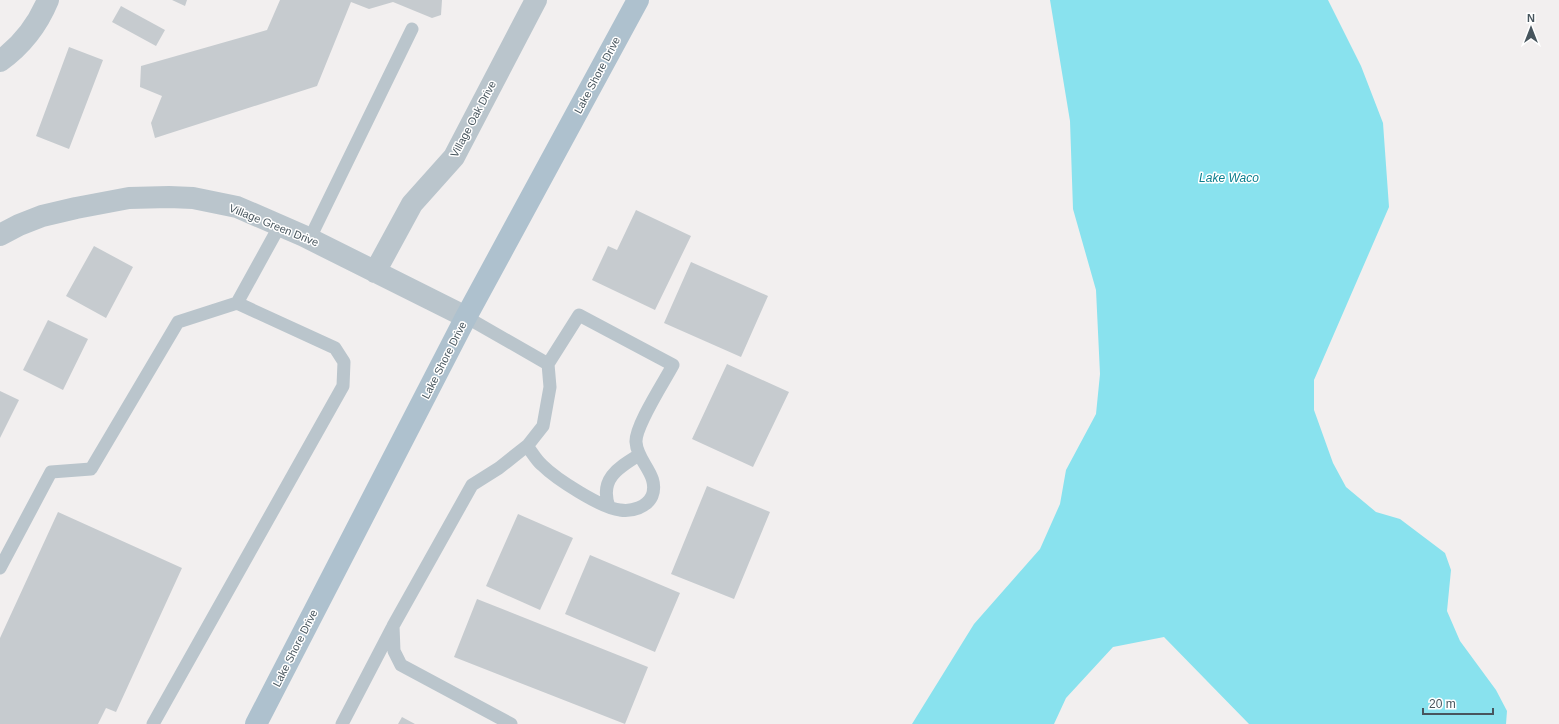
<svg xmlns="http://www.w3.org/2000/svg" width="1559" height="724" viewBox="0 0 1559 724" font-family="Arial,sans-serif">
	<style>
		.water { fill: #89e2ee }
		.building { fill: #c6cbcf }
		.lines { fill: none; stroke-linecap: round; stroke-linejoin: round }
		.lane { stroke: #bac5cc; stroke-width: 13 }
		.street { stroke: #bac5cc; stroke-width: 22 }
		.primary { stroke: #aec1ce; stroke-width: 22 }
		.labels { text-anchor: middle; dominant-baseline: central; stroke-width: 3; stroke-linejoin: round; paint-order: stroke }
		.street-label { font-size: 11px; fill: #47555d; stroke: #fff }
		.water-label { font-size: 12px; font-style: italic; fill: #0b7f8e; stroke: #fff }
	</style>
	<rect width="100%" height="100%" fill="#f2efef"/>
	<path class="water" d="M1050,0H1328L1361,66L1383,123L1389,207L1314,380V410L1333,463L1346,487L1376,512L1400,519L1445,553L1451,570L1447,611L1460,641L1496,690L1507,711L1506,724H1249L1164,637L1113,647L1066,698L1054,724H912L974,624L1040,549L1060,504L1066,470L1096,414L1100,374L1096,290L1073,209L1070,121Z"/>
	<path class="building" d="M172,0H187L185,6Z
		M280,0H442L441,15L432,18L393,2L369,9L351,2L317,86L155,138L151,123L162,96L140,87L141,66L267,30Z
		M121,6L165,30L156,46L112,22Z
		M69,47L103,60L69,149L36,136Z
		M636,210L691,236L655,310L592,280L608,246L617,250Z
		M94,246L133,267L106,318L66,296Z
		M691,262L768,296L741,357L664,323Z
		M48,320L88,339L63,390L23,370Z
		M727,364L789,392L753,467L692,439Z
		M0,391L19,400L0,438Z
		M707,486L770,512L734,599L671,574Z
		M58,512L182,568L116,712L106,708L98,724H0V638Z
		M518,514L573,538L540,610L486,586Z
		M590,555L680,593L655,652L565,614Z
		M477,599L648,667L625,724L454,657Z
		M402,717L415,724H398Z"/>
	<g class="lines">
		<path class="lane" d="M310,238L412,29
			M466,317L548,364L550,387L543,426L528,445L499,468L472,485L393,626L394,651L401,665L511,724
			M527,446C532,452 536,460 542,465C556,479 601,508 620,510C632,512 647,507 652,496C660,475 637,462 636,442C635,426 664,382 673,365L579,315L548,364
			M609,507C599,479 618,468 639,455
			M0,568L51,472L91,469L178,322L237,303L280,225
			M153,724L343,386L344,362L335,348L237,303
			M342,724L392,628"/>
		<path class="street" d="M0,61C21,46 38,24 48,0
			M0,235L19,225L42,216L76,208L129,198L169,197L193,198L237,207L304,236L466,317
			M375,272L412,204L454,157L536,0"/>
		<path class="primary" d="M256,724L466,317L638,0"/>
	</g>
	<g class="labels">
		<g class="street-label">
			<text transform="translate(597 75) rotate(-62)">Lake Shore Drive</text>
			<text transform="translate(473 119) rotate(-62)">Village Oak Drive</text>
			<text transform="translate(274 225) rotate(22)">Village Green Drive</text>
			<text transform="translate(444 360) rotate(-63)">Lake Shore Drive</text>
			<text transform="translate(295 648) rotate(-63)">Lake Shore Drive</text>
		</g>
		<g class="water-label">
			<text x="1229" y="178">Lake Waco</text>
		</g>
	</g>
	<g transform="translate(1531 28)" stroke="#ffffff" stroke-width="3" paint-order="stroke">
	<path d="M0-3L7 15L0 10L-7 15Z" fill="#47555d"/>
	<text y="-6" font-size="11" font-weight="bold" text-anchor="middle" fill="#47555d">N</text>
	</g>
	<path d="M1423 708v6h70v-6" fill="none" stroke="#47555d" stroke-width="2"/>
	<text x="1429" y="708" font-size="12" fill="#47555d" stroke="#ffffff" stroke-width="3" paint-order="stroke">20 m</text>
</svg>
